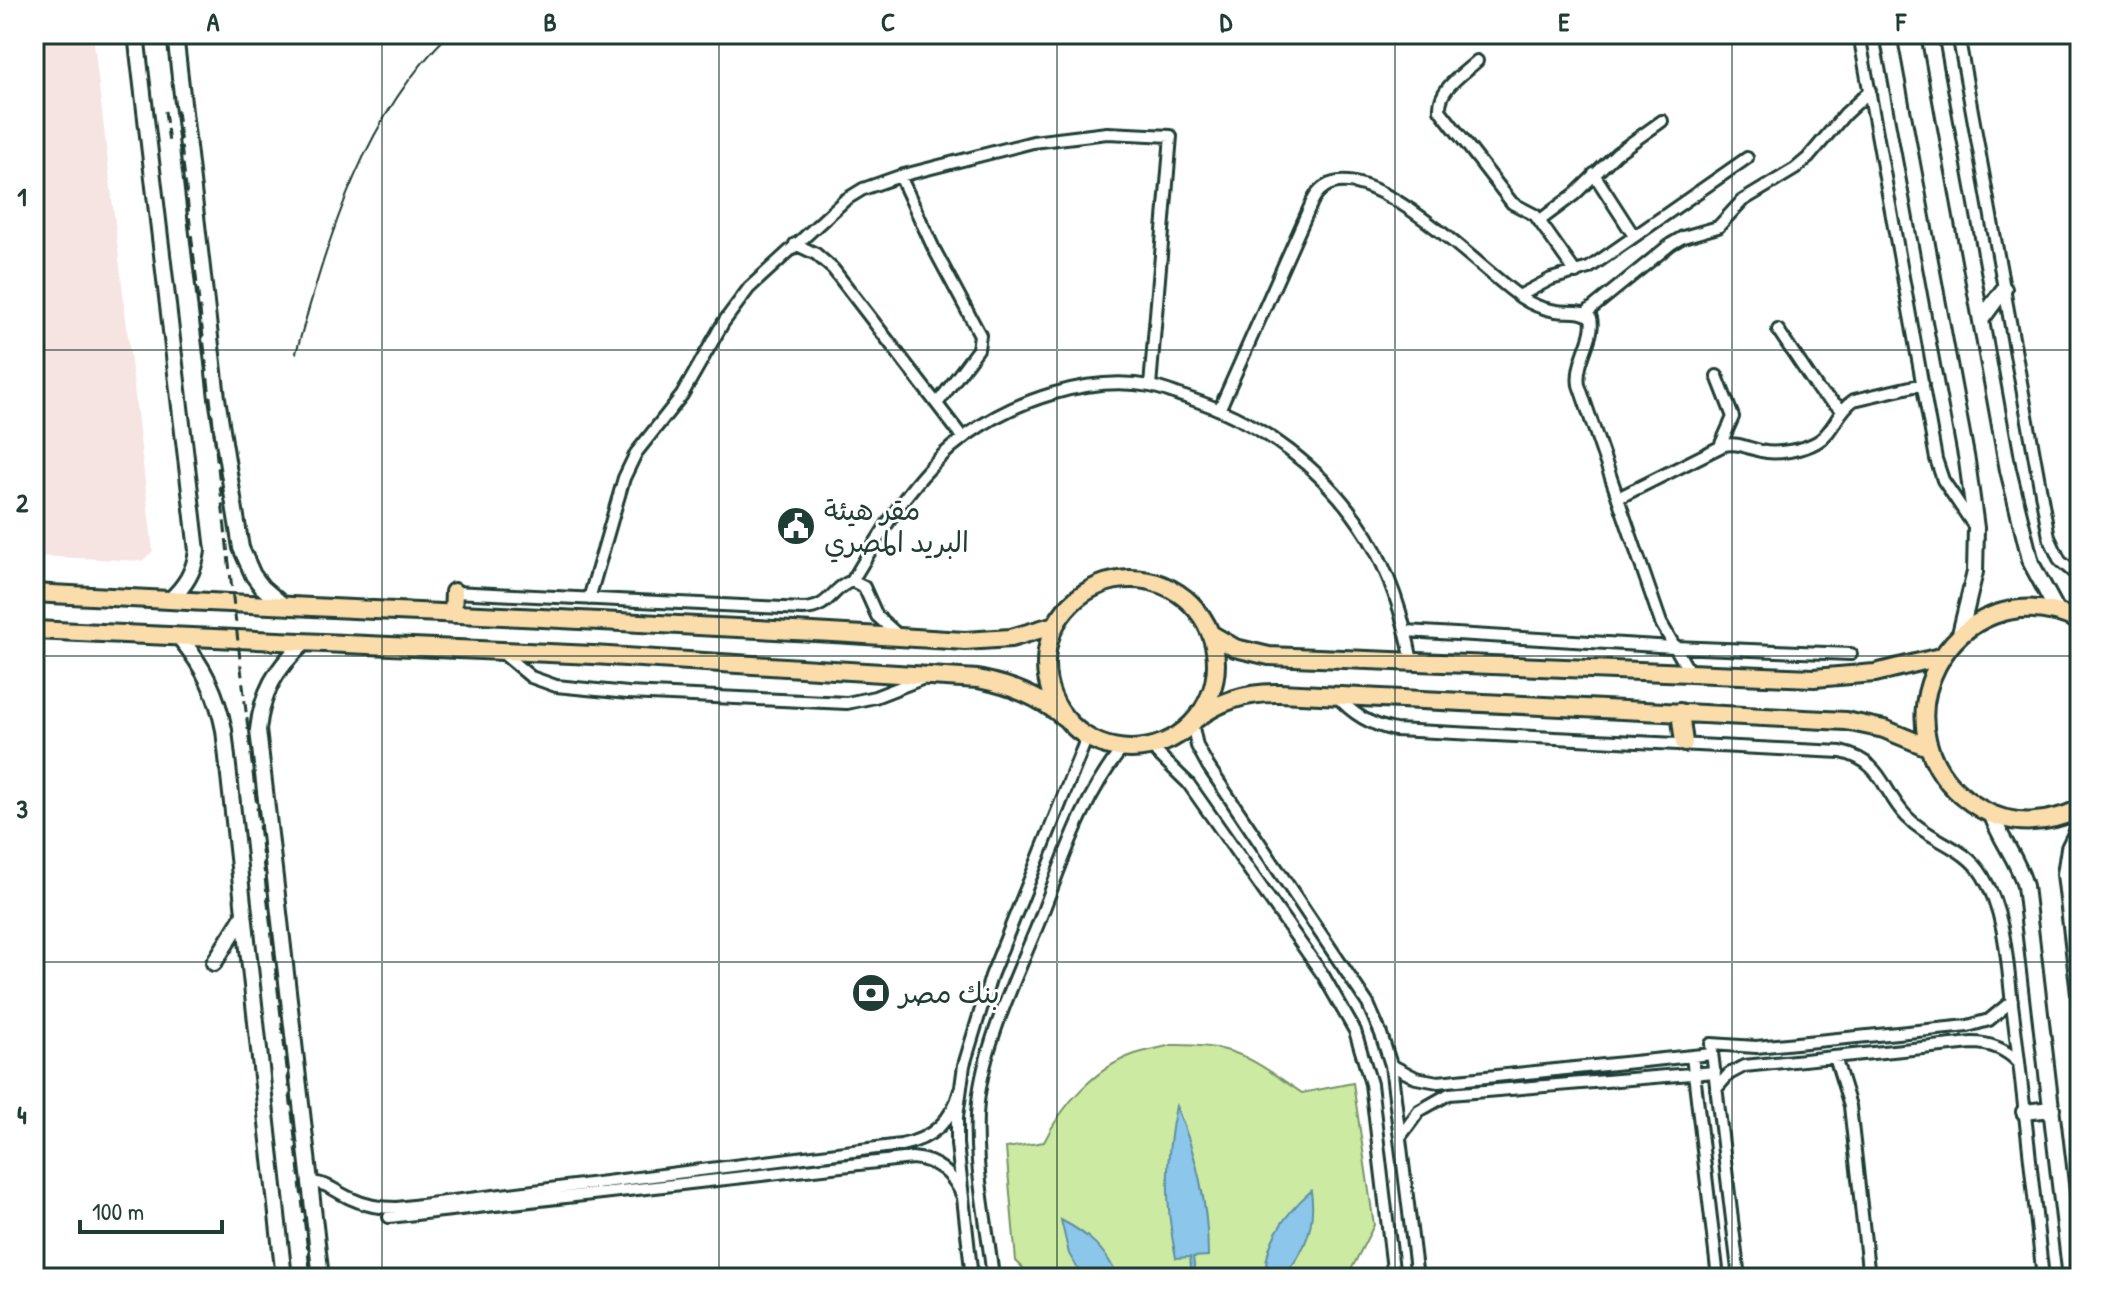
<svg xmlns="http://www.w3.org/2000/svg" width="2114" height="1312" viewBox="0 0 2114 1312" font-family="'Patrick Hand','Playpen Sans Arabic',sans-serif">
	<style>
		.built { fill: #f6e4e3 }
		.green { fill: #cdeaa2; stroke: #76946b; stroke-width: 2 }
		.water { fill: #8cc6eb; stroke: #608fa2; stroke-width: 2 }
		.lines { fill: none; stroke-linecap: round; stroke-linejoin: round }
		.street-casing { stroke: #1f3d34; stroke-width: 16 }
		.secondary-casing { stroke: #1f3d34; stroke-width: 20 }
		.primary-casing { stroke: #1f3d34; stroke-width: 22 }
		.street { stroke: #fff; stroke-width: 10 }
		.secondary { stroke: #fff; stroke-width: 14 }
		.primary { stroke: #fbdcab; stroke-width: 16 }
		.tram { stroke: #1f3d34; stroke-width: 2 }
		.rail { stroke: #1f3d34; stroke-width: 3; stroke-dasharray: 12 6; stroke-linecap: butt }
		.grid { fill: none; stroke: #1f3d34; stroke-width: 2; stroke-opacity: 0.55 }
		.labels { text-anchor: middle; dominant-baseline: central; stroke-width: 6; stroke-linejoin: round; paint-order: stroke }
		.poi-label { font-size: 28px; fill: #1f3d34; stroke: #fff; text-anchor: start }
		.neatline { fill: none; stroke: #1f3d34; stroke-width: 3 }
		.grid-label { font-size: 26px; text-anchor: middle; font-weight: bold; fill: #1f3d34 }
	</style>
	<rect width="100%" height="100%" fill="#fff"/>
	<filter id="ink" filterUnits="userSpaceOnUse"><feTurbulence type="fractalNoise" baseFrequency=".0125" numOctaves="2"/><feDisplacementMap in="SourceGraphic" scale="16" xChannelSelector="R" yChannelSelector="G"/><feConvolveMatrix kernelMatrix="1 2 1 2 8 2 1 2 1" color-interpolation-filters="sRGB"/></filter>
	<g filter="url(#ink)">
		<path class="built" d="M34,34H93L153,551L142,561L34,556Z"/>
		<path class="green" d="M1172,1045C1237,1044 1251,1059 1302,1093L1353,1083L1374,1225L1350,1272V1278H1033L1016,1261L1006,1148L1044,1142C1062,1105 1095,1068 1135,1054C1147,1050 1160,1048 1172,1045Z"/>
		<path class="water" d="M1176,1106C1197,1155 1208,1202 1208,1256L1193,1257L1196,1278H1192L1190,1257L1176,1258C1165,1205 1165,1158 1176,1106Z
			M1311,1191C1316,1225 1305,1254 1281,1278H1266C1263,1243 1286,1213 1311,1191Z
			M1061,1220C1088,1234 1106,1249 1118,1278H1083L1069,1254Z"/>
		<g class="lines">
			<defs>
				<path id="street" d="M1859,34L1936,459L1943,480L1974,526
					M1958,34L2049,537L2060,561L2080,578
					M1477,61C1463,74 1438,89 1440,110L1512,203L1535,215L1576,273
					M1594,174L1634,236
					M900,176L934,249L980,335L978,349L937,404
					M1539,221L1575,194L1617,153L1662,121
					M795,244L816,254L833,269L963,438
					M1519,296L1551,279L1589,268L1747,158
					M1586,313L1671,244L1683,237L1718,227L1742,201L1795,169L1808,158L1845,114L1870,91
					M1778,330L1819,391L1843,410
					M1717,376L1733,417L1720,446
					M1220,408L1312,202C1348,129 1485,275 1522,298C1532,305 1544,309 1556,311C1568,313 1582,309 1591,318C1596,337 1575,361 1579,385L1661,623L1690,673
					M1618,498L1724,445C1738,442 1747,448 1761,451C1776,455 1803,450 1817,442C1833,433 1838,410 1854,400L1923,384
					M852,581C885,527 914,473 967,435C1016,400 1089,375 1150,386C1162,388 1173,393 1185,397C1261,421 1325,468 1368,537C1391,576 1404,618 1412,662
					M454,592L803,609C831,608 831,588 852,581L864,587L877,616L898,635
					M589,599L624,478L636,453L682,395L723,323L749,288L845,200L863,189L900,176L1033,142L1107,133L1171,136L1150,386
					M1406,631L1674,647L1851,654
					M501,652L531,677L556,686L628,693L847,703L875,697L924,678
					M1337,696C1353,715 1371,725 1395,730L1841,752C1884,762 1881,790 1907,817C1930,841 1965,846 1983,876C2007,916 2007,968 2013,1012C2024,1100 2033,1189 2043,1278
					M1192,723L1197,746L1208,766L1368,1004L1381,1034L1391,1065L1417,1278
					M1151,747L1188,783L1323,975L1355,1031L1371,1084L1394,1278
					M1692,1056L1718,1278
					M1835,1057L1850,1106L1869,1278
					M1391,1065L1416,1078L1438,1082L1712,1054
					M1716,1089L1729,1074L1744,1066L1972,1043C1991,1043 2006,1049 2019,1063
					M1400,1137L1419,1111L1449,1094L1715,1072
					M310,1183C326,1181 337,1193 352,1199C366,1206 381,1208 397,1208L901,1145C932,1139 952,1121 960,1090
					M389,1217L912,1158C938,1160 953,1174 963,1197
					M972,1278L957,1144V1117L964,1065L991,976L1087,737
					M993,1278C987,1221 972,1159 978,1102C984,1045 1014,982 1036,929C1061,867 1080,801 1122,749
					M1739,1278L1711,1044L1756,1047L1968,1026L1989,1020L2012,1001"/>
				<path id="secondary" d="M136,34L197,551C194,572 185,586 170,600
					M175,34L217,398L241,548L253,575L262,587L284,606
					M1888,34L1967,461L1976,528L1975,572L1960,634
					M1929,34L2008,470L2031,563L2057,611
					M1981,320L2004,289
					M180,638C204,667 217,694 224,730L284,1278
					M303,644C275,669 262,693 258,730L321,1278
					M1992,815C2000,840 2018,859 2025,886L2071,1278
					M2080,826L2069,848L2065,874L2080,1003
					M214,963L244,915
					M2024,1112L2052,1109"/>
				<path id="primary" d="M1046 664a85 85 0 1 1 170 0a85 85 0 1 1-170 0Z
					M34,593C344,610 655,621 965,641L1011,638L1055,625
					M453,614L454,592
					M2080,621C1952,561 1860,738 1981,809C2012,827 2048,824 2080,809
					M34,630L593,655L978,679C1012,686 1038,696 1065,718
					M1211,634L1235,648L1269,656L1814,678L1875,673L1940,657
					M1680,712L1684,743
					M1196,719C1221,700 1248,692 1280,693L1846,721L1884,729L1928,747"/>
			</defs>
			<use href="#street" class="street-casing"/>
			<use href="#secondary" class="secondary-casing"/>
			<use href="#primary" class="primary-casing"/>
			<use href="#street" class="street"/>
			<use href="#secondary" class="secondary"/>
			<use href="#primary" class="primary"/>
			<path class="tram" d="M296,353C329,238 361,120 449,34"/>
			<path class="rail" d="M177,110L311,1278
				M165,111L169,143"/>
		</g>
	</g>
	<path class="grid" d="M382,34V1278M719,34V1278M1057,34V1278M1395,34V1278M1732,34V1278M34,350H2080M34,656H2080M34,962H2080"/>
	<defs>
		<symbol id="civic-disc" viewBox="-11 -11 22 22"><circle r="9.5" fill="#1f3d34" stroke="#fff"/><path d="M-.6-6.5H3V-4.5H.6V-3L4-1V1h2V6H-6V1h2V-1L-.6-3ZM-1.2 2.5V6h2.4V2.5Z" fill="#fff"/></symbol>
		<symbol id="bank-disc" viewBox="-11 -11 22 22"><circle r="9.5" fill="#1f3d34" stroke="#fff"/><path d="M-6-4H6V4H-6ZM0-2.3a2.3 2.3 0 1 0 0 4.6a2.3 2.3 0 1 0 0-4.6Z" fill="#fff"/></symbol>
	</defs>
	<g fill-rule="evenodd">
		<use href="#civic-disc" x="774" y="504" width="44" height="44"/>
		<use href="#bank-disc" x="849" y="971" width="44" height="44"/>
	</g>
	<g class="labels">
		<g class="poi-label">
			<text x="824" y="510">مقر هيئة<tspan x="824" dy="32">البريد المصري</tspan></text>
			<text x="899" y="993">بنك مصر</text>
		</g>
	</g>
	<rect width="2114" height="1312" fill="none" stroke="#fff" stroke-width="88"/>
	<path d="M80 1220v12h142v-12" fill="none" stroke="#1f3d34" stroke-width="4"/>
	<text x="92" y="1220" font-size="24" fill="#1f3d34" stroke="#ffffff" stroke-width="6" paint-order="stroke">100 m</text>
	<rect x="44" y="44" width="2026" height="1224" class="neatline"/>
	<g class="grid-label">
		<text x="213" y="31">A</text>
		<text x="550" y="31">B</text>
		<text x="888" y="31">C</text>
		<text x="1226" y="31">D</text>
		<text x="1564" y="31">E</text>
		<text x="1901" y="31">F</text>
		<text x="22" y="206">1</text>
		<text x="22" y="512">2</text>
		<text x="22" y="818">3</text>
		<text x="22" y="1124">4</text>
	</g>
</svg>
